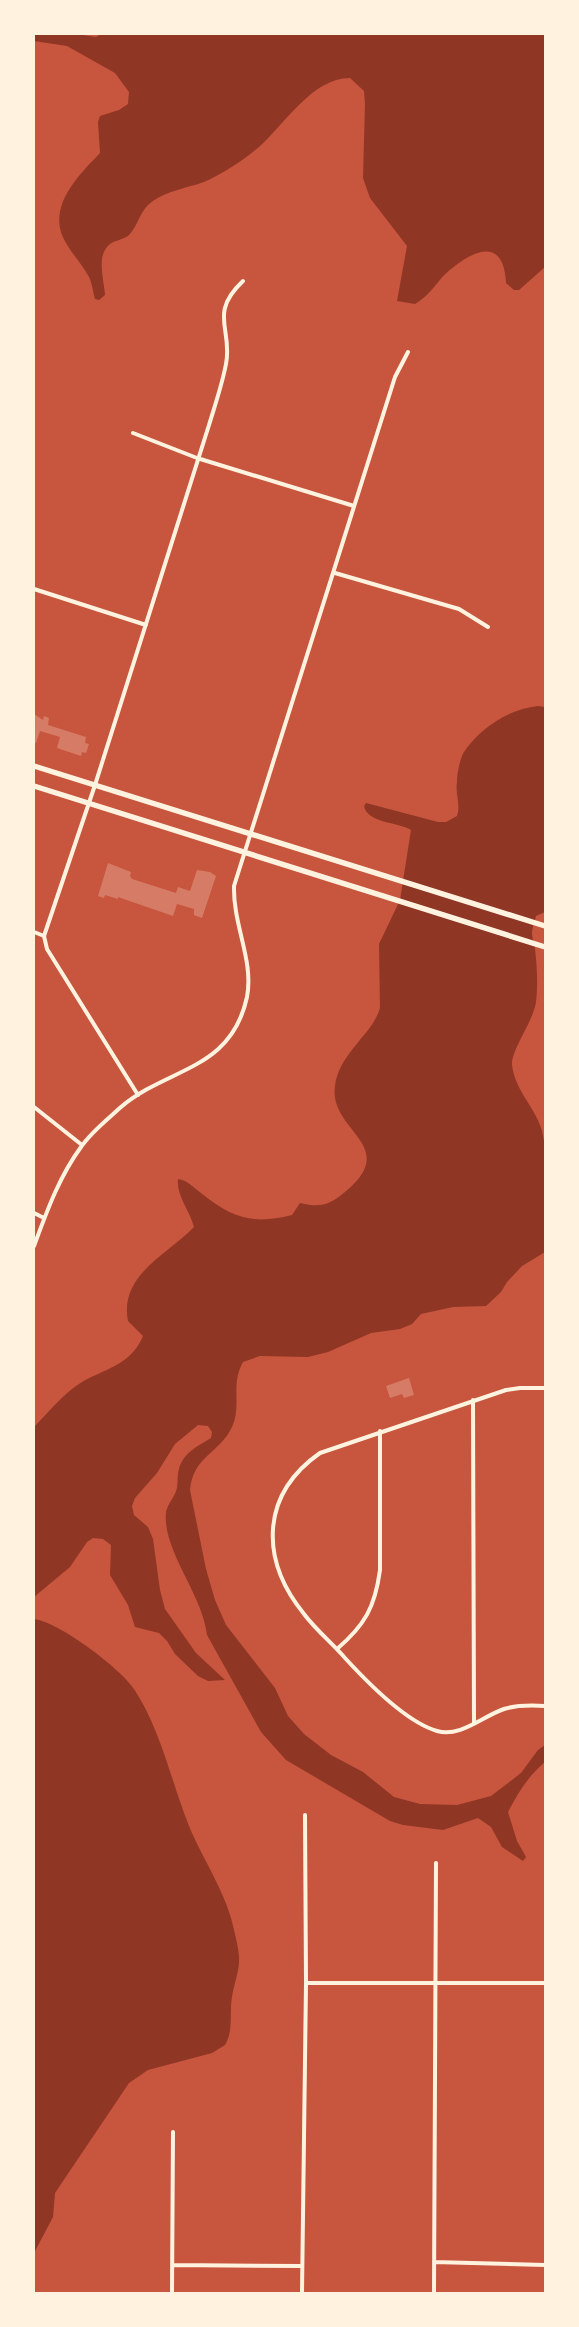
<svg xmlns="http://www.w3.org/2000/svg" width="579" height="2327" viewBox="0 0 579 2327" font-family="'Asap Condensed',sans-serif">
	<style>
		.water { fill: #8f3625 }
		.building { fill: #d67c66 }
		.lines { fill: none; stroke-linecap: round; stroke-linejoin: round }
		.minor { stroke: #fff3e0; stroke-width: 4 }
		.primary { stroke: #fff3e0; stroke-width: 5.5 }
	</style>
	<rect width="100%" height="100%" fill="#c8553d"/>
	<path class="water" d="M34,34H76L96,37L101,34H545V267L519,290H514L506,283C504,240 478,247 451,269C437,280 433,293 415,304L397,301L407,246L370,198L363,178L365,104L364,91L350,78C312,78 285,124 259,147C244,160 222,174 204,182C184,189 164,191 148,205C140,213 137,226 130,234C124,241 113,239 107,247C97,259 104,280 105,295L99,300L95,299C93,292 92,283 89,277C81,262 68,250 62,235C50,203 80,174 100,153L98,122L100,116L119,110L128,104L129,92L115,73L67,46L34,41Z
		M538,706L545,707V912L536,916C535,921 532,928 532,934C532,939 535,944 535,949C537,966 538,985 536,1002C533,1022 511,1050 512,1065C515,1091 536,1108 542,1131C550,1164 545,1217 545,1252L522,1266L507,1282L501,1292L486,1306L453,1307L421,1314L412,1324L400,1329L371,1333L328,1352L308,1357L260,1356L243,1362C230,1385 242,1405 232,1427C220,1453 193,1456 190,1490L206,1569L215,1600L226,1625L275,1688L288,1716L304,1734L331,1755L363,1772L394,1797L420,1804L457,1805L491,1796L521,1773L538,1750L545,1745V1762C528,1776 518,1793 508,1812L517,1841L526,1857L523,1861L502,1847L491,1827L478,1818L443,1830L403,1825L390,1821L286,1760L261,1732L207,1635C203,1595 162,1550 166,1512C168,1503 175,1497 177,1488C178,1482 177,1475 179,1469C183,1453 198,1446 211,1438L212,1432L208,1426L198,1425L175,1444L157,1473L135,1498L132,1506L134,1515L148,1527L153,1539L160,1590L165,1609L196,1653L225,1680L208,1681L198,1676L175,1654L167,1641L159,1633L135,1627L128,1605L110,1575L111,1545L103,1539L93,1538L87,1542L70,1567L34,1597V1427C47,1414 64,1393 79,1384C102,1369 131,1366 143,1336L128,1321C119,1275 167,1255 194,1227C190,1211 176,1195 178,1179C187,1180 193,1187 201,1193C232,1218 252,1225 292,1215L300,1203C321,1208 329,1205 345,1192C402,1145 328,1131 335,1086C339,1053 373,1034 380,1008L379,944L400,900L411,830C398,822 367,823 364,806L366,803L438,822H446L457,816C461,805 455,794 457,782C457,774 460,758 464,752C480,728 509,709 538,706Z
		M34,1619C59,1622 120,1668 134,1689C161,1730 171,1781 189,1826C203,1860 227,1894 234,1930C236,1938 238,1947 239,1956C240,1970 234,1983 232,1997C229,2013 234,2030 225,2045L212,2053L148,2070L129,2083L55,2193L53,2217L34,2253Z"/>
	<path class="building" d="M34,714L43,720L44,716L49,718L48,725L86,737L85,743L89,744L86,753L82,752L81,756L57,748L60,737L40,731L36,743H34Z
		M108,863L131,872L130,876L132,879L176,893L178,887L190,891L197,870L210,872L216,876L202,918L194,915V909L177,904L173,916L118,897V899L105,895L104,898L98,896Z
		M409,1378L414,1395L404,1398L402,1394L390,1398L386,1386Z"/>
	<g class="lines">
		<path class="minor" d="M133,433L197,458L354,506
			M335,573L459,609L488,627
			M34,589L146,625
			M34,932L44,936
			M138,1095L47,949L44,936L95,785L209,425C215,405 222,385 226,364C233,329 208,314 243,281
			M34,1107L82,1145
			M34,1213L44,1218
			M34,1246C47,1211 59,1177 81,1147C91,1132 108,1119 121,1107C168,1067 231,1071 247,997C254,960 233,926 234,886L395,377L408,352
			M545,1388H520L506,1390L320,1453C260,1495 260,1560 304,1614C316,1630 332,1643 345,1658C367,1682 406,1722 437,1731C460,1738 483,1716 504,1709C517,1705 531,1705 545,1706
			M473,1400L474,1723
			M337,1649C365,1625 375,1607 380,1570V1431
			M306,1983H545
			M434,2262L545,2265
			M172,2265L302,2266
			M172,2293L173,2132
			M302,2293L306,1983L305,1815
			M434,2293L436,1863"/>
		<path class="primary" d="M34,766L545,926
			M34,786L545,947"/>
	</g>
	<rect width="579" height="2327" fill="none" stroke="#fff3e0" stroke-width="70"/>
</svg>
